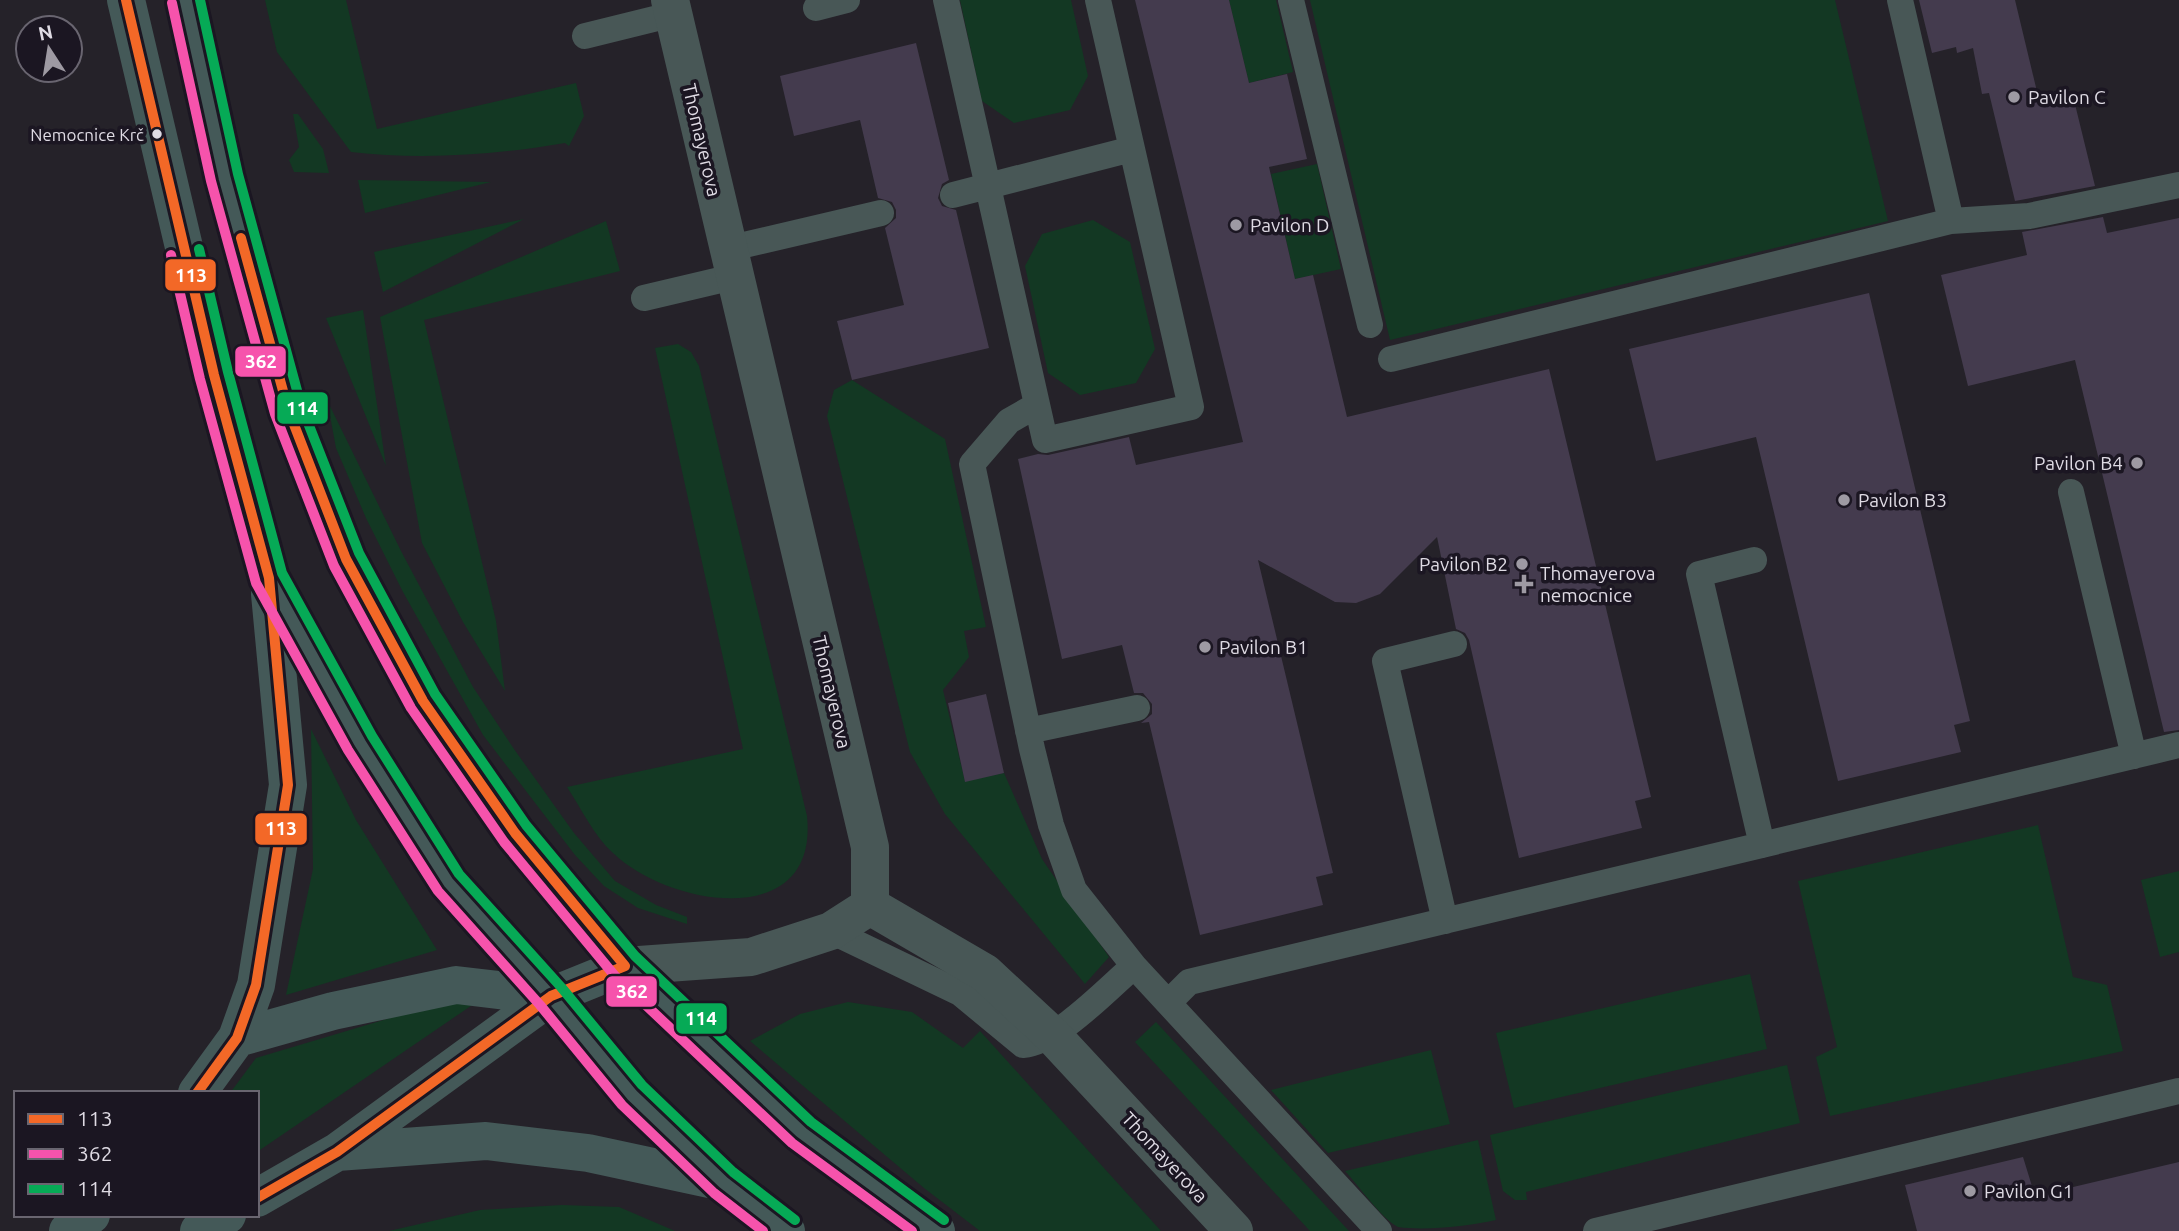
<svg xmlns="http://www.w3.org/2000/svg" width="2179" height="1231" viewBox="0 0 2179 1231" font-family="Ubuntu,sans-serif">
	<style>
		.green { fill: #133823 }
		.building { fill: #443b4e }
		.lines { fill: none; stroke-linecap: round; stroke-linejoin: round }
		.lane { stroke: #485756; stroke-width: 26 }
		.street { stroke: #485756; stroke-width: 38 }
		.secondary { stroke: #445958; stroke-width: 38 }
		.bus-1-casing { stroke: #1b1622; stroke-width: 16 }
		.bus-2-casing { stroke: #1b1622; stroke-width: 16 }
		.bus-3-casing { stroke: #1b1622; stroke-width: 16 }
		.bus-1 { stroke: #f36827; stroke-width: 10 }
		.bus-2 { stroke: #f653ac; stroke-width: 10 }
		.bus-3 { stroke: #06aa56; stroke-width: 10 }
		.poi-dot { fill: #9e9aa3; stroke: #1b1622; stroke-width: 2.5 }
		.bus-dot { fill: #dfdbe4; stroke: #1b1622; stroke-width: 2.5 }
		.labels { text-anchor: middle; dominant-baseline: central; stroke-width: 7; stroke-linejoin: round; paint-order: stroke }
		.bus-label { font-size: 17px; fill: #dfdbe4; stroke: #1b1622; text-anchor: end }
		.poi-label { font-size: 19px; fill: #dfdbe4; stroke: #1b1622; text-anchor: start }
		.street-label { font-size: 19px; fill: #dfdbe4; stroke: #1b1622 }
		.line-badge { stroke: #1b1622; stroke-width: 2.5 }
		.badge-label { font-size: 19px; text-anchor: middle; font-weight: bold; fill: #fff }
	</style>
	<rect width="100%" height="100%" fill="#252229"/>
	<path class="green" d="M265,0H346L377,129L576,83L584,116L569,146L565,143C496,155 421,160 351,152L277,52Z
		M960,0H1071L1088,76L1070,110L1014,123L982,101Z
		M1229,0H1276L1293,72L1249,83Z
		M1310,0H1835L1888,221L1390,340Z
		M293,114H298L323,149L329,173L294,172L289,160L299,147Z
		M1317,164L1341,269L1295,279L1271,174Z
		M358,180L491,182L365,213Z
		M524,219L383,292L374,252Z
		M1093,220L1130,242L1155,349L1136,383L1080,395L1048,373L1025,266L1042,234Z
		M606,221L620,271L424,320L496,621L505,691L463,622L422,543L380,317Z
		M363,310L386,466L326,318Z
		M678,344L691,352L699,366L807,816C819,932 669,907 613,853C594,836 581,808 567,787L743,749L655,348Z
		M852,380L945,439L986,627L964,631L969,657L943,690L965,781L1004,773L1042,859L1109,957L1085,984L945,814L910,752L827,416L834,390Z
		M327,400L401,551L473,687L514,749L574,833L615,881L656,905L687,917V924L638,908L604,886L575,855L483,735L403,592L366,518L336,448Z
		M311,729L356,820L437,950L286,995L313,869Z
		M2038,825L2073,977L2107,985L2123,1051L1830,1116L1816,1057L1837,1047L1798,881Z
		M2179,871V952L2160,957L2141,880Z
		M1750,974L1767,1049L1514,1108L1496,1033Z
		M474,993L484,997L257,1152V1093H230L256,1058Z
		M848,1002L912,1012L963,1048L980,1031L1161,1231H980L924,1188L750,1041L800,1014Z
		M1156,1022L1349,1231H1310L1135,1042Z
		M1431,1050L1450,1124L1328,1153L1271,1090Z
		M1787,1065L1800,1123L1526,1192L1527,1200H1515L1503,1191L1490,1135Z
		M1478,1140L1496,1220C1468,1226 1426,1231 1398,1227C1381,1218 1359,1186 1345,1171Z
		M562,1205L619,1207L675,1231H389L480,1210Z"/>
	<path class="building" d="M1135,0H1229L1249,83L1287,74L1307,159L1269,167L1295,279L1313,275L1347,417L1549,369L1651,797L1635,801L1642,828L1519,858L1469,640L1465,633L1456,629L1437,537L1380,594L1356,603L1335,602L1258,560L1333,873L1316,877L1323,905L1200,935L1149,722L1141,723L1152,714V704L1143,693H1134L1122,645L1062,659L1018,459L1038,454L1048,455L1129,437L1136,465L1243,442Z
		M1919,0H2015L2039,100L2072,92L2095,186L2015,201L1989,93L1982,94L1973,48L1957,53L1956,47L1932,53Z
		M916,43L949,180L942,184L938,198L942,206L956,210L989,348L852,380L837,321L904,305L885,228L896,218V210L892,202L878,198L860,120L794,136L780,76Z
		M2103,217L2107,233L2179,218V730L2164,732L2075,360L1968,386L1941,275L2027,255L2022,232Z
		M1869,293L1970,721L1954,725L1961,752L1838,781L1756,437L1656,461L1629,349Z
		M986,694L1004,773L965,782L948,703Z
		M2023,1157L2035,1196L2179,1162V1231H1917L1905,1185Z"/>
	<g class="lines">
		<path class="lane" d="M946,0L1045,440L1191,407L1098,0
			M1291,0L1370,325
			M1900,0L1951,221
			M816,8L847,0
			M585,36L674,14
			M953,195L1132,149
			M727,249L881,213
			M644,298L733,277
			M1391,359L1951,221L2029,216L2179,185
			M1037,405L1009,421L972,464L1032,749L1051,825L1074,890L1134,966L1379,1231
			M2071,492L2134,756
			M1754,560L1699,574L1762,845
			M1028,731L1137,708
			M1445,921L1385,661L1454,644
			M831,931L960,993L1023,1045C1058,1042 1107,989 1134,966
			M1169,1002L1189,982L2179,745
			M1596,1231L2179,1091"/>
		<path class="street" d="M670,0L870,847V906
			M870,906L985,973L1052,1035L1234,1231
			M625,966L751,957L831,931L870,906"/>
		<path class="secondary" d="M126,0L214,375L269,578L360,743L448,882L551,996L632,1095L724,1183L786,1231
			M186,0L224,177L288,409L346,559L423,701L515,833L625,966L802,1133L936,1231
			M237,1038L333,1011L456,985L551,996
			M197,1093L237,1038L256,985L288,785L270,594
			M337,1152L486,1141L588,1153L723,1182
			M257,1198L337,1152L551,996L625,966
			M68,1231L91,1215
			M199,1231L227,1215"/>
		<defs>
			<path id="bus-1" d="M126,0L214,375L269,578L288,785L256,985L237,1038L197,1093
				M241,238L288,409L346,559L423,701L515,833L625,966
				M257,1198L337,1152L551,996L625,966"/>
			<path id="bus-2" d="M172,3L211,181L275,414L334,566L411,708L504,842L615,976L792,1143L912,1231
				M171,255L200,379L256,583L348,750L438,891L540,1005L622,1105L714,1193L763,1231"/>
			<path id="bus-3" d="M200,0L238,174L301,405L359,553L435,694L526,825L635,956L811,1122L944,1220
				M199,249L228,372L282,573L372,736L459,874L561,987L642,1085L733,1172L795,1220"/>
		</defs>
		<use href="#bus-1" class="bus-1-casing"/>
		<use href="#bus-2" class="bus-2-casing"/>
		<use href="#bus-3" class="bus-3-casing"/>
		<use href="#bus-1" class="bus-1"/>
		<use href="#bus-2" class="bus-2"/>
		<use href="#bus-3" class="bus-3"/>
	</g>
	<g class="poi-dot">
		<circle cx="2014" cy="97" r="7"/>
		<circle cx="1236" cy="225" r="7"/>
		<circle cx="2137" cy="463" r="7"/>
		<circle cx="1844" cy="500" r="7"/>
		<circle cx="1522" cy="564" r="7"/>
		<path d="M1520.5 573.5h7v7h7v7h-7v7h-7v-7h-7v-7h7z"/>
		<circle cx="1205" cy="647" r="7"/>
		<circle cx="1970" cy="1191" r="7"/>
	</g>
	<circle class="bus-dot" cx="157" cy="134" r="6"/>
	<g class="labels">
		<g class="bus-label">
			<text x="144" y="134">Nemocnice Krč</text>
		</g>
		<g class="poi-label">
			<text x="2028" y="97">Pavilon C</text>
			<text x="1250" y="225">Pavilon D</text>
			<text x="2123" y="463" text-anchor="end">Pavilon B4</text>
			<text x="1858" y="500">Pavilon B3</text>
			<text x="1508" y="564" text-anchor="end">Pavilon B2</text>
			<text x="1540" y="573">Thomayerova<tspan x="1540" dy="22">nemocnice</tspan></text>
			<text x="1219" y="647">Pavilon B1</text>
			<text x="1984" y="1191">Pavilon G1</text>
		</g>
		<g class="street-label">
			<text transform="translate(702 140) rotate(77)">Thomayerova</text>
			<text transform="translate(832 692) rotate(77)">Thomayerova</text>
			<text transform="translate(1165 1157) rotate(47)">Thomayerova</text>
		</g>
	</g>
	<g class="line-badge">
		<rect x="164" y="258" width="53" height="34" rx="7" fill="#f36827"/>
		<rect x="234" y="345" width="53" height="33" rx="7" fill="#f653ac"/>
		<rect x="276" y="391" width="53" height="34" rx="7" fill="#06aa56"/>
		<rect x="254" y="812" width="54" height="34" rx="7" fill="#f36827"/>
		<rect x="605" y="975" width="53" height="33" rx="7" fill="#f653ac"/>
		<rect x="675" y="1002" width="53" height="33" rx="7" fill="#06aa56"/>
	</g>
	<g class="badge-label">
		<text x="191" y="282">113</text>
		<text x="261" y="368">362</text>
		<text x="302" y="415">114</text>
		<text x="281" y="835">113</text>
		<text x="632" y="998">362</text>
		<text x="701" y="1025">114</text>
	</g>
	<rect x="14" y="1091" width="245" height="126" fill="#1b1622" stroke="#696570" stroke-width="2"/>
	<rect x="28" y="1114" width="35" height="10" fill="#f36827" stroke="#696570" stroke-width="2"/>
	<text x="77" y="1126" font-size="21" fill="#dfdbe4">113</text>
	<rect x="28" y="1149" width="35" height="10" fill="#f653ac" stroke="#696570" stroke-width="2"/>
	<text x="77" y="1161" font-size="21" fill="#dfdbe4">362</text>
	<rect x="28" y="1184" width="35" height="10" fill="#06aa56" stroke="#696570" stroke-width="2"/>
	<text x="77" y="1196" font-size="21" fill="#dfdbe4">114</text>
	<g transform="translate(49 49) rotate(348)"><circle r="33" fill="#1b1622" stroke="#696570" stroke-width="2"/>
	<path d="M0-5L12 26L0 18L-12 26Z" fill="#9e9aa3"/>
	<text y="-10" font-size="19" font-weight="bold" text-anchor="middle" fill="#dfdbe4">N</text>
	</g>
</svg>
